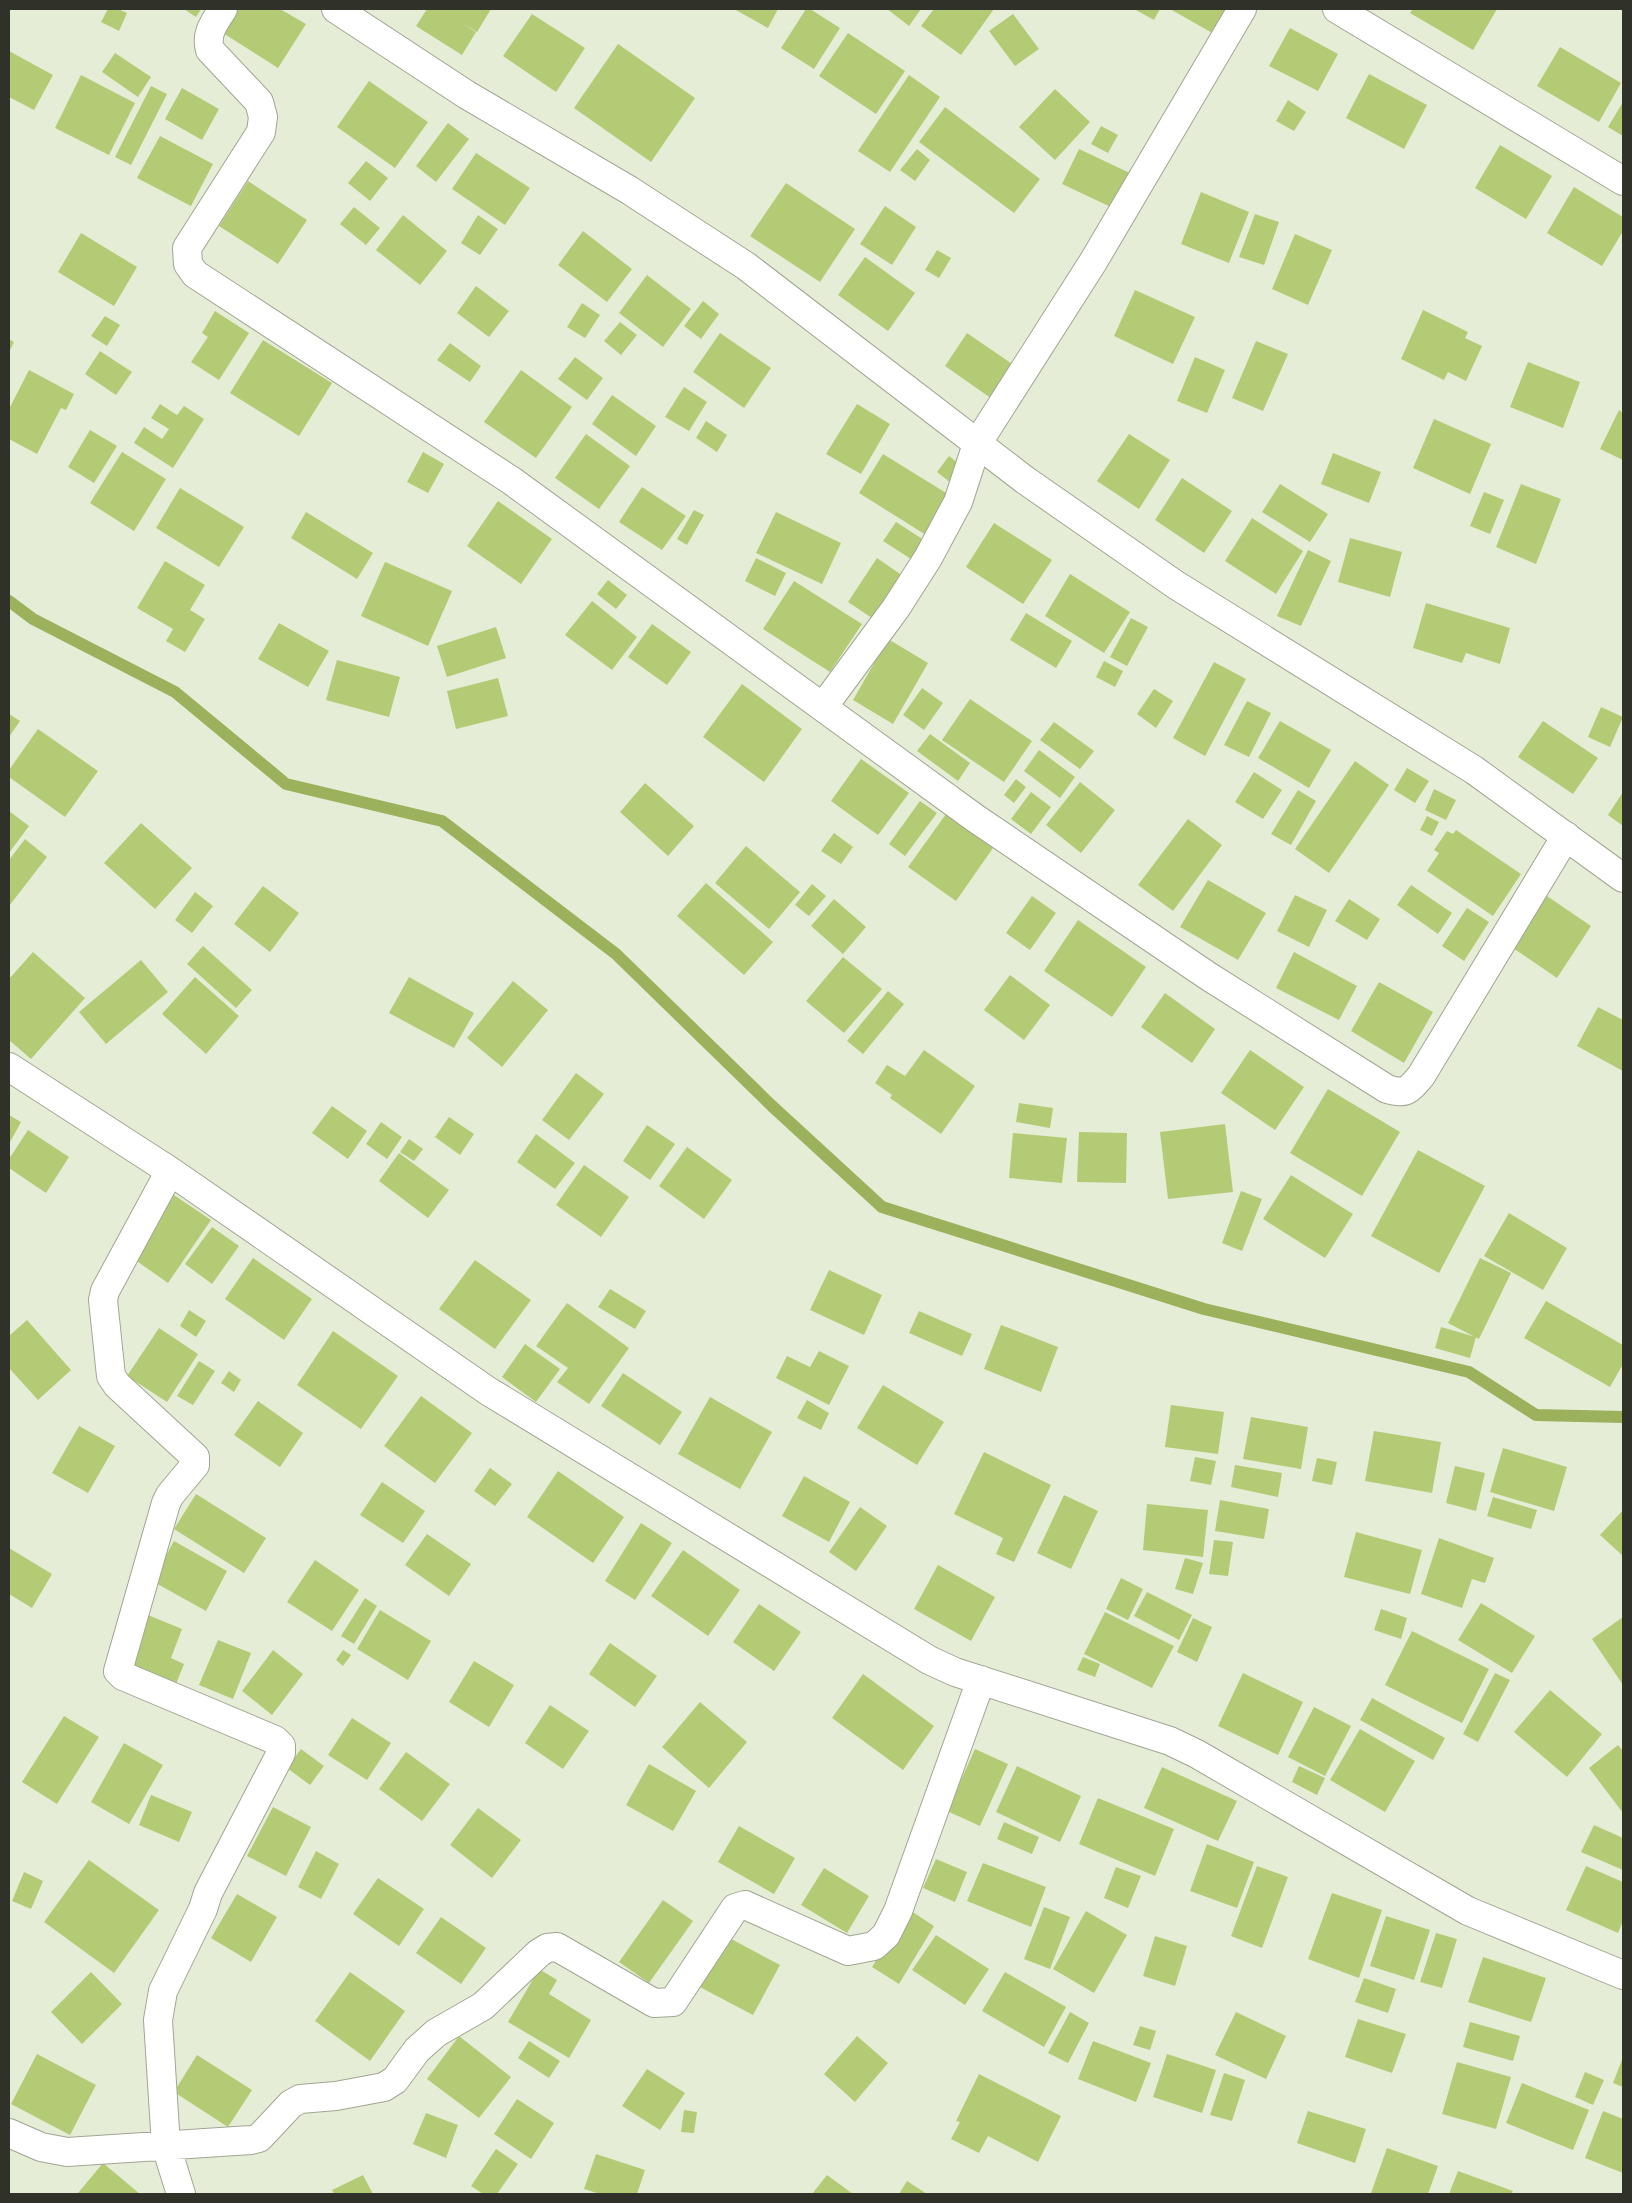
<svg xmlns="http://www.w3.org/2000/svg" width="1632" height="2203" viewBox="0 0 1632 2203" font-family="'Nunito Sans',sans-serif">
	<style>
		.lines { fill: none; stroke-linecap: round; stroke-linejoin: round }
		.stream { stroke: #9bb15c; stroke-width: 12 }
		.building { fill: #b4cb76 }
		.street-casing { stroke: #a0a692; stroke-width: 30 }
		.secondary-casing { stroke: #a0a692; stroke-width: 30 }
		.street { stroke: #fff; stroke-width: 28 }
		.secondary { stroke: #fff; stroke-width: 28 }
	</style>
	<rect width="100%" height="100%" fill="#e6edd7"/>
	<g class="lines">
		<path class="stream" d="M9,601L33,619L175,692L286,784L442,821L616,954L772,1106L882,1207L1204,1309L1469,1372L1536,1415L1623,1417"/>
	</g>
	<path class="building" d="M108,9H118L127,13L119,31L101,22Z
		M184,9H201L196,17Z
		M237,9H280L306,24L278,68L223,33Z
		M427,9H491L477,32L460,22L476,32L462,55L416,26Z
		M734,9H778L768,28Z
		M806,9H810L840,28L814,69L781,48Z
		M887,9H921L909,26Z
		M934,9H994L961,55L921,26Z
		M1134,9H1160L1154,20Z
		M1170,9H1229L1214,34Z
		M1413,9H1497L1473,50L1410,13Z
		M532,14L585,48L556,92L503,56Z
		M1013,14L1039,49L1015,66L989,31Z
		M1290,28L1338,54L1318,91L1269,66Z
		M848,33L905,71L876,114L819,76Z
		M618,44L695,98L651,162L574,108Z
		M1560,47L1621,83L1599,122L1537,86Z
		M9,51L53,75L34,110L9,97Z
		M115,53L151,77L138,97L102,72Z
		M1369,74L1427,105L1404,149L1346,118Z
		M81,75L135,103L109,155L55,128Z
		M909,75L940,97L890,172L858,151Z
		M369,81L428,122L395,168L337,127Z
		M151,86L167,94L131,165L115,157Z
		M182,88L219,109L202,140L165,119Z
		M1055,89L1090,122L1055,160L1019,127Z
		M1288,100L1306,112L1294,131L1276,121Z
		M1623,102V136L1608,127Z
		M945,107L1040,179L1014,213L919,142Z
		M448,123L469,139L436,182L416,166Z
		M1101,126L1118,135L1108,153L1091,144Z
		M160,136L213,164L191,206L137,178Z
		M1500,145L1552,176L1526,219L1475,188Z
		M917,149L930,160L915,181L900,170Z
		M1079,149L1132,174L1115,209L1062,184Z
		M476,153L530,188L505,225L452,189Z
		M366,161L388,178L370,201L348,183Z
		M248,181L307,220L278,264L219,226Z
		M786,183L855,229L820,282L750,236Z
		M1574,187L1623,217V231L1602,266L1547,233Z
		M1201,192L1249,212L1229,263L1181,244Z
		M885,206L916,227L892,265L860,244Z
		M354,207L380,228L366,245L340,224Z
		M1255,214L1279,222L1264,265L1239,257Z
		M403,215L447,251L420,285L376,250Z
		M478,215L498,229L480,255L461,243Z
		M583,231L632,269L607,302L558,265Z
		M81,233L137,267L114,306L58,272Z
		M1295,234L1332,250L1308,305L1272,289Z
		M937,250L951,258L939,278L925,270Z
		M865,257L915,293L888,331L838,295Z
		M647,275L691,309L663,347L619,313Z
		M476,286L509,311L489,337L457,313Z
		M1135,290L1195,317L1173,364L1114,336Z
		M703,301L719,314L701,339L684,326Z
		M582,303L600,315L585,338L567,327Z
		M1423,310L1468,332L1465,338L1482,346L1466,381L1448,372L1444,380L1401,359Z
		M215,311L249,333L219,380L191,362L208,337L202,333Z
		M105,316L120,325L107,346L91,336Z
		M620,322L637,335L621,355L604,341Z
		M720,333L771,368L744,408L693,372Z
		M967,333L1018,368L995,401L945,366Z
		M9,339L14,342L9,352Z
		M263,340L332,383L299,436L230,393Z
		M1256,341L1288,354L1263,411L1232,398Z
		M450,343L481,366L470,382L437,360Z
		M100,351L132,372L116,395L85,374Z
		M575,357L603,378L587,400L558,379Z
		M1195,357L1225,370L1207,413L1177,401Z
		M1528,362L1580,382L1563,428L1510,407Z
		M29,370L74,394L66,410L61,408L37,454L9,439V409Z
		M521,370L572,407L536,458L484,422Z
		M684,387L707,402L689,431L665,417Z
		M612,395L656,426L636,456L592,424Z
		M160,404L177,415L184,406L204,419L173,468L134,443L144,427L162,439L169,429L151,418Z
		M857,404L890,424L861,474L826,454Z
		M1619,410L1623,413V460L1600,449Z
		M1434,419L1491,444L1470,494L1413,468Z
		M706,421L727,435L717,452L696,438Z
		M90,430L117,446L94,483L68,467Z
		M586,434L630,466L599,509L555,478Z
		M1129,434L1170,460L1139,509L1097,481Z
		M122,452L166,479L134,531L90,503Z
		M423,452L444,464L428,493L407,482Z
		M1333,453L1381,472L1369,503L1321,484Z
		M883,454L951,496L926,535L859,493Z
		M949,456L963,467L951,483L937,472Z
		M1182,478L1232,511L1204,553L1155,520Z
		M1280,484L1328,514L1310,542L1262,512Z
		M1521,484L1561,499L1536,564L1496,547Z
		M642,487L686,516L662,550L619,522Z
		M180,488L244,527L219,567L156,528Z
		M1484,492L1504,500L1490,534L1470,526Z
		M498,501L552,539L521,584L467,546Z
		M694,510L704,515L687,545L677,539Z
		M306,512L373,553L357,579L291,538Z
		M776,512L841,543L822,584L756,553Z
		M1252,518L1303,551L1276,594L1225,561Z
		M896,522L924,540L911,559L883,541Z
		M994,523L1052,560L1023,604L966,567Z
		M1350,538L1402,552L1390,597L1338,582Z
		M1308,550L1331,561L1301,626L1277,616Z
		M756,558L786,573L775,596L745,581Z
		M877,558L903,576L875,620L848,602Z
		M165,561L205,585L190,610L205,619L185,652L166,641L173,629L137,608Z
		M385,562L452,591L428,646L361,616Z
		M1070,574L1130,612L1104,653L1045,616Z
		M608,580L627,595L616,609L597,594Z
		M794,581L862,624L830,672L763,629Z
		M592,601L637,637L612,670L565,635Z
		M1426,603L1510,628L1500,664L1466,653L1462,663L1413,648Z
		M1026,613L1072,641L1056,668L1010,640Z
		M1131,618L1148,627L1127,666L1110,657Z
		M279,623L329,651L308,687L258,659Z
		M652,624L691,652L667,685L628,657Z
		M496,627L506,658L447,677L437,646Z
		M888,639L928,663L893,724L853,700Z
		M337,660L400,677L389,717L326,700Z
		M1104,661L1123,671L1115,687L1096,677Z
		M1214,662L1246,679L1205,756L1173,738Z
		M498,678L508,716L456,729L447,691Z
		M742,684L802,729L764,782L703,737Z
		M922,688L943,703L924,730L903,715Z
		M1154,689L1173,701L1156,728L1137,714Z
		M970,699L1032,741L1004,782L942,740Z
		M1247,701L1271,713L1249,757L1224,745Z
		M1601,707L1623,717L1610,747L1588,737Z
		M9,714L20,721L9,737Z
		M1280,721L1331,750L1309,788L1258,758Z
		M1543,721L1598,758L1573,794L1518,757Z
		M1054,722L1094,751L1080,769L1040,740Z
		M38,729L98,771L65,817L9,777V770Z
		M930,734L970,763L958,781L917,751Z
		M1039,750L1075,777L1060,798L1024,771Z
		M861,759L909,793L878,835L831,801Z
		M1355,761L1389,785L1329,873L1295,849Z
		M1407,768L1429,781L1415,803L1394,790Z
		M1254,772L1282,790L1263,819L1235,802Z
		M1016,779L1026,787L1014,803L1004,795Z
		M1080,782L1115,810L1081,853L1046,825Z
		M645,783L694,826L668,856L620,812Z
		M1434,789L1456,800L1446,820L1425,810Z
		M1298,790L1316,801L1291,845L1271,834Z
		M1031,792L1051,807L1031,834L1011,819Z
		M1623,792V826L1608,815Z
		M920,801L937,813L905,856L889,844Z
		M9,811L29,826L9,853Z
		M946,814L993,848L956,901L908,867Z
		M1427,816L1439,822L1432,836L1420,830Z
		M1188,819L1222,845L1173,911L1138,885Z
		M141,823L192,868L155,909L104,863Z
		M1456,830L1521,874L1493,916L1427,871L1439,853L1434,850L1447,831L1453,834Z
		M834,833L853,847L841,864L821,851Z
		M25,839L47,857L9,906V860Z
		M746,846L800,892L769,929L715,883Z
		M1208,880L1266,913L1238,960L1180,927Z
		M706,883L773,942L744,975L677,916Z
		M812,884L826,896L809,916L795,905Z
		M1411,885L1452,913L1438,934L1397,905Z
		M263,886L299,913L270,952L234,924Z
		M195,892L213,906L192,933L175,920Z
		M1544,894L1591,926L1557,978L1510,946Z
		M1295,895L1327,910L1309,947L1277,931Z
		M1032,896L1056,913L1030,950L1006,933Z
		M834,899L866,927L843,954L811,926Z
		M1349,899L1380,919L1367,940L1335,921Z
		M1467,908L1489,922L1464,961L1442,946Z
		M1078,920L1146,967L1112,1017L1044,971Z
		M203,946L252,990L236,1008L187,964Z
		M33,952L85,998L31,1059L9,1040V979Z
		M1294,952L1357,986L1339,1020L1276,988Z
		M843,957L882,989L844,1033L806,1001Z
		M141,960L168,992L106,1044L79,1012Z
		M1010,975L1050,1005L1024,1040L984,1010Z
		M195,977L239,1016L206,1054L162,1014Z
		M409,977L474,1013L454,1048L389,1013Z
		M513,981L548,1010L502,1067L467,1038Z
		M1379,982L1433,1012L1404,1063L1351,1031Z
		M888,991L904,1004L863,1054L847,1041Z
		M1165,993L1215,1029L1192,1063L1141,1027Z
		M1598,1007L1623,1020V1071L1577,1046Z
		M924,1050L975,1086L941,1134L890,1098L892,1095L875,1083L887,1065L905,1076Z
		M1250,1050L1304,1087L1275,1130L1221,1093Z
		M576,1073L604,1094L569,1140L542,1120Z
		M1328,1089L1400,1132L1362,1196L1290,1153Z
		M1019,1103L1053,1108L1050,1128L1016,1122Z
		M332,1106L367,1131L348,1159L312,1133Z
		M9,1115L21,1122L9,1144Z
		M449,1117L474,1134L460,1155L435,1137Z
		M381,1122L402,1137L387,1159L366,1144Z
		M1225,1124L1233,1192L1168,1199L1160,1132Z
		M647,1125L675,1144L650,1180L623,1161Z
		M28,1130L69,1157L46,1193L9,1168V1159Z
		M1079,1132L1127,1133L1126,1183L1077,1182Z
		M1013,1133L1067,1138L1062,1183L1009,1178Z
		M536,1134L575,1163L555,1189L517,1162Z
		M409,1139L423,1149L414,1161L400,1152Z
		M687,1147L732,1180L704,1219L659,1186Z
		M1418,1150L1485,1186L1439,1273L1371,1236Z
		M399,1153L449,1190L428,1218L379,1181Z
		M584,1165L629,1197L601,1237L556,1205Z
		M1291,1175L1353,1214L1325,1258L1263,1219Z
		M1241,1191L1262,1199L1242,1251L1222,1243Z
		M174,1195L211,1220L168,1283L131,1257Z
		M1509,1213L1567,1248L1543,1290L1484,1256Z
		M212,1227L239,1246L212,1284L185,1264Z
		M253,1258L312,1299L284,1340L225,1299Z
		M1480,1258L1511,1273L1479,1339L1448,1323Z
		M475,1260L531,1300L495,1349L439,1309Z
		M829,1270L882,1295L864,1335L810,1310Z
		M610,1289L646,1311L635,1329L598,1307Z
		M1546,1301L1623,1345V1364L1610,1387L1524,1338Z
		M567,1303L629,1348L589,1404L557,1382L568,1368L536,1346Z
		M189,1310L206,1321L196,1337L180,1326Z
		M919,1311L972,1334L962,1356L909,1333Z
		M27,1320L71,1370L38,1400L9,1368V1336Z
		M1001,1325L1058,1347L1041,1392L984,1369Z
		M1441,1327L1476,1337L1470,1358L1435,1348Z
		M159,1328L198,1354L167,1402L127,1376Z
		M333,1331L398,1376L361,1429L297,1385Z
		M525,1344L560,1369L536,1402L502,1377Z
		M819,1351L849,1366L829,1405L776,1378L787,1356L810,1367Z
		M199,1361L215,1371L193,1405L177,1396Z
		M229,1371L241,1380L234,1392L221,1383Z
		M623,1373L682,1412L660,1445L601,1406Z
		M883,1385L944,1422L917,1465L857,1428Z
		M421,1396L472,1433L435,1483L384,1446Z
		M710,1397L772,1432L740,1489L678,1454Z
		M807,1400L829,1413L821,1430L797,1418Z
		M258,1401L303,1433L280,1467L234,1435Z
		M1171,1405L1224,1412L1218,1454L1165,1447Z
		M1251,1417L1308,1427L1301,1469L1243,1459Z
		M79,1426L115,1446L88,1493L52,1473Z
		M1374,1431L1441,1442L1432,1493L1365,1481Z
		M1503,1448L1567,1467L1554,1511L1490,1492Z
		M984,1452L1051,1485L1014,1562L996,1554L1003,1538L954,1514Z
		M1195,1457L1216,1461L1211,1485L1190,1481Z
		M1317,1458L1337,1462L1332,1485L1312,1481Z
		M1235,1465L1282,1473L1278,1497L1231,1487Z
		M1455,1466L1485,1473L1476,1511L1446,1503Z
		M490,1468L512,1484L495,1506L474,1491Z
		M558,1471L624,1517L593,1563L527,1517Z
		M804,1476L850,1502L829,1542L782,1516Z
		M382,1482L425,1511L403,1543L360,1515Z
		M196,1494L266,1538L244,1573L174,1529Z
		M1064,1495L1098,1511L1071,1569L1037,1553Z
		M1493,1497L1537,1510L1531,1529L1487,1516Z
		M1220,1500L1269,1509L1264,1539L1215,1531Z
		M1147,1504L1208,1510L1203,1557L1143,1550Z
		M860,1507L887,1526L856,1571L829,1552Z
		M1623,1510V1556L1600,1535Z
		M641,1523L672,1543L635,1600L605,1581Z
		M1356,1532L1422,1550L1410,1594L1344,1577Z
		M427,1534L471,1564L449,1596L405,1565Z
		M1439,1538L1494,1558L1485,1583L1472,1579L1462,1608L1421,1594Z
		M1214,1540L1233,1542L1228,1576L1209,1574Z
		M174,1541L227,1571L206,1611L152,1581Z
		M9,1548L52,1574L32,1608L9,1594Z
		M683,1550L740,1590L708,1636L651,1596Z
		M1185,1558L1203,1563L1193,1594L1175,1589Z
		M315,1560L359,1590L332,1631L287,1602Z
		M938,1565L995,1597L971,1641L914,1609Z
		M1121,1578L1143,1589L1128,1620L1106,1609Z
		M1147,1592L1192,1615L1179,1640L1134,1616Z
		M365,1598L377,1606L354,1644L341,1636Z
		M1481,1603L1535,1636L1512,1673L1458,1640Z
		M759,1604L801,1632L774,1671L733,1642Z
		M1381,1609L1407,1618L1401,1639L1374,1630Z
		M380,1610L431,1641L408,1680L357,1649Z
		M1105,1612L1174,1646L1152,1688L1084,1654Z
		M148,1615L182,1629L171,1658L184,1664L174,1689L124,1668Z
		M1623,1617V1685L1592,1639Z
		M1193,1618L1212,1627L1197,1662L1177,1652Z
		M1412,1631L1489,1669L1462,1723L1385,1685Z
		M218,1640L251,1653L233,1699L199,1685Z
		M610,1643L657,1676L635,1707L589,1674Z
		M273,1650L303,1674L272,1715L242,1691Z
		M343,1650L351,1655L343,1666L336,1660Z
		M1083,1657L1100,1664L1095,1677L1077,1670Z
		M474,1661L514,1685L489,1727L449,1702Z
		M1243,1673L1303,1702L1278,1755L1218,1726Z
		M1495,1673L1510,1680L1478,1742L1463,1734Z
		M863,1674L934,1726L903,1770L832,1718Z
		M1550,1690L1602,1734L1567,1777L1514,1732Z
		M1372,1698L1445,1738L1433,1760L1360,1720Z
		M700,1702L747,1742L709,1788L662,1747Z
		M550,1705L589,1731L563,1769L525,1743Z
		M1314,1707L1351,1726L1325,1776L1288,1757Z
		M64,1716L99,1737L57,1804L22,1782Z
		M352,1718L391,1743L367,1780L328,1755Z
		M1360,1729L1415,1761L1385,1812L1330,1780Z
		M124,1743L163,1765L129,1824L91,1802Z
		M1618,1745L1623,1751V1813L1589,1768Z
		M301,1749L324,1766L310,1785L287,1768Z
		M975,1749L1008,1764L980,1826L947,1811Z
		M406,1752L450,1784L422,1821L379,1789Z
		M649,1764L696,1791L673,1831L626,1805Z
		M1017,1766L1081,1796L1060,1842L996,1812Z
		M1299,1766L1325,1778L1317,1795L1292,1782Z
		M1162,1767L1237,1801L1218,1841L1144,1808Z
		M151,1795L192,1812L179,1842L139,1825Z
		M1098,1798L1174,1829L1155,1876L1079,1844Z
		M273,1807L311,1827L286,1876L247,1856Z
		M478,1808L521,1840L492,1878L450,1845Z
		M1004,1822L1039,1837L1032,1854L997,1839Z
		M1594,1825L1623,1838V1870L1581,1852Z
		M739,1826L795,1858L774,1894L718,1862Z
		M1207,1844L1254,1862L1237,1908L1190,1891Z
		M316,1851L339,1864L321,1899L298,1887Z
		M936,1859L967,1872L955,1902L923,1888Z
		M89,1860L159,1910L114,1973L44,1922Z
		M983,1863L1046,1887L1031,1927L967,1901Z
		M1257,1866L1288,1877L1262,1948L1231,1936Z
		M1586,1866L1623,1882V1921L1618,1933L1566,1910Z
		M1116,1867L1141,1876L1128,1908L1104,1898Z
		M824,1868L869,1896L847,1933L801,1905Z
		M24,1872L43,1881L31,1909L12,1901Z
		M378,1878L424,1909L399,1946L353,1914Z
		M1332,1893L1382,1910L1359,1978L1308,1959Z
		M237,1894L277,1917L251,1962L211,1938Z
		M663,1900L693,1921L649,1983L619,1962Z
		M1044,1907L1070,1917L1050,1969L1024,1959Z
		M908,1909L934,1926L899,1984L872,1967Z
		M1086,1911L1127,1935L1094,1993L1053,1969Z
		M1386,1916L1430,1930L1414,1980L1370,1966Z
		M441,1917L486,1948L461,1984L416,1953Z
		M1436,1933L1457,1939L1442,1988L1420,1982Z
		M722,1934L780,1965L753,2015L696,1985Z
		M936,1935L989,1969L965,2005L912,1970Z
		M1155,1936L1187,1946L1175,1986L1143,1976Z
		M1483,1957L1546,1978L1531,2022L1468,2002Z
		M539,1969L557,1980L549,1994L591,2020L569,2058L508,2022Z
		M91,1972L122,2004L82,2044L51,2012Z
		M350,1972L405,2011L370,2061L315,2021Z
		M1005,1972L1066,2007L1044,2047L982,2011Z
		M1364,1978L1396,1989L1388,2013L1355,2002Z
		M1070,2012L1089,2023L1068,2063L1048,2053Z
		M1236,2012L1286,2036L1266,2079L1215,2055Z
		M1358,2019L1406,2034L1392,2073L1345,2057Z
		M1470,2022L1520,2036L1513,2061L1463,2047Z
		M1140,2026L1156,2031L1150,2050L1133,2045Z
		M459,2036L511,2077L479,2118L427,2079Z
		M857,2036L888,2063L855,2102L824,2074Z
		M529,2041L560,2061L549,2078L518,2058Z
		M1093,2041L1151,2063L1136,2102L1078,2079Z
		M37,2054L96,2085L70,2135L11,2104Z
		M1167,2054L1216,2070L1202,2113L1153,2097Z
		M197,2055L252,2090L228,2127L174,2092Z
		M1623,2057V2087L1613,2083Z
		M1457,2062L1511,2077L1496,2129L1442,2114Z
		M647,2069L685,2093L660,2130L622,2106Z
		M1585,2072L1604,2080L1593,2105L1575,2097Z
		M1224,2073L1245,2080L1232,2121L1210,2115Z
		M979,2074L1061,2116L1038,2162L988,2136L979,2153L951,2139L960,2122L956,2121Z
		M1522,2083L1589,2110L1573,2150L1506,2123Z
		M517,2099L554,2123L531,2159L494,2134Z
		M684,2110L697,2112L694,2133L681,2132Z
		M1308,2111L1366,2129L1355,2163L1297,2143Z
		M1603,2111L1623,2119V2173L1585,2158Z
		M426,2113L458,2125L446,2158L413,2144Z
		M1387,2148L1438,2166L1428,2194L1371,2193Z
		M496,2149L518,2164L497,2194H483L471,2186Z
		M596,2154L645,2170L637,2194H600L584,2189Z
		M103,2163L140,2194H80L78,2193Z
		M1458,2171L1513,2191L1511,2194H1449Z
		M363,2175L373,2194H334L332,2190Z
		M827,2175L853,2194H812Z
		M907,2181L927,2194H899Z"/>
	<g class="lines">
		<defs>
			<path id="street" d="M223,9C215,22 205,33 210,50L259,102L263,117L261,132L187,248L188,264L195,274L512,481L975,818L1208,976L1387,1089C1406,1095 1409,1090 1421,1076L1566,836
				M1337,9L1623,181
				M823,707L896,608L928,558L958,502L977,444L1093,262L1242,9
				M9,1067L170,1171L488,1391L929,1660L955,1672L1170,1741L1197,1754L1468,1911L1623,1975
				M170,1171L105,1291L103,1300L111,1376L117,1385L195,1457V1465L170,1495L166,1503L118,1671L123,1676L275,1740L281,1746V1753L208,1893L203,1909L163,1991L158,2020L166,2146L181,2194
				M9,2133L41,2147L67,2152L251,2140L259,2138L291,2104L300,2099L336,2096L384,2087L395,2080L417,2050L436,2033L483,2006L539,1953L547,1948L557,1947L654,2003L673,2002L735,1908L745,1905L848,1951L874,1946L886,1935L898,1911L981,1680"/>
			<path id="secondary" d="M336,9L467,95L629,190L746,266L1025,480L1176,585L1474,770L1623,878"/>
		</defs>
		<use href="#street" class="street-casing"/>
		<use href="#secondary" class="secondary-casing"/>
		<use href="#street" class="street"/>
		<use href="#secondary" class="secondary"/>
	</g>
	<rect width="1632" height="2203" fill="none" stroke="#30322a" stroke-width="20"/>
</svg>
